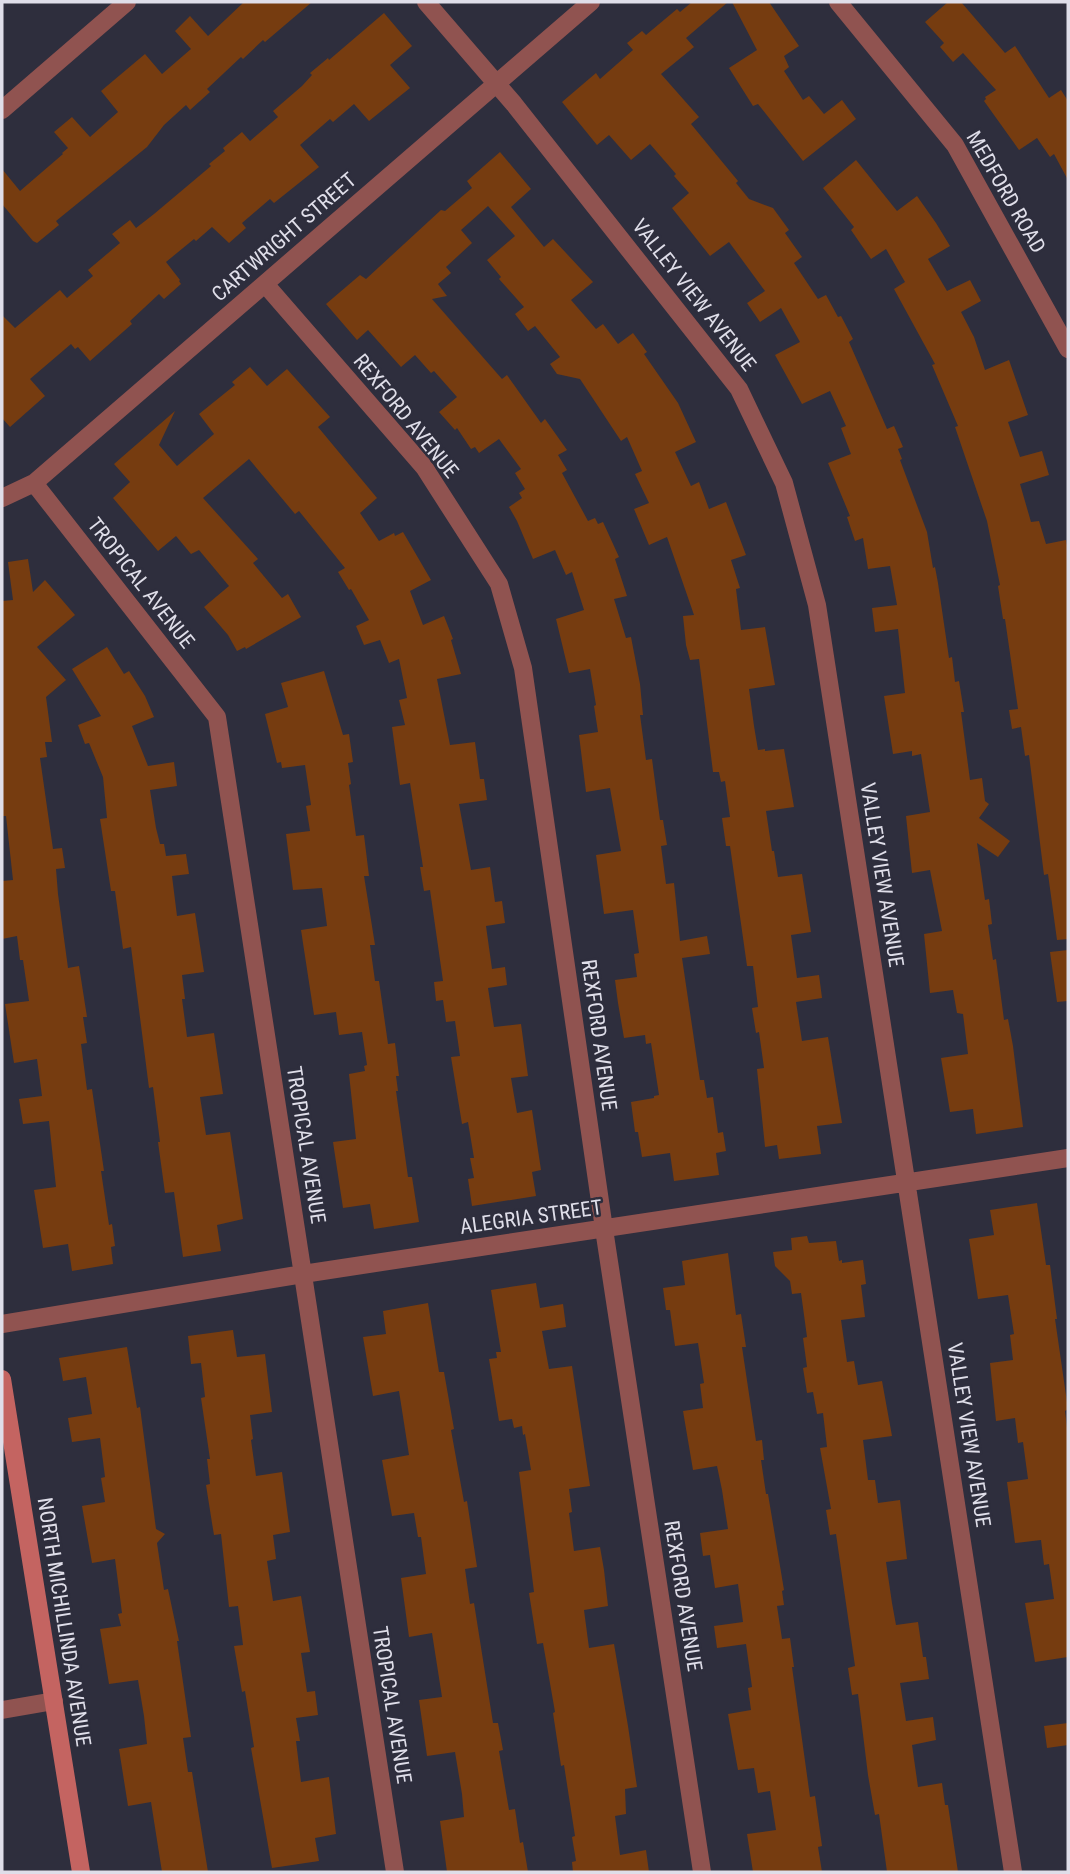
<svg xmlns="http://www.w3.org/2000/svg" width="1070" height="1874" viewBox="0 0 1070 1874" font-family="'Roboto Condensed',sans-serif">
	<style>
		.building { fill: #763c10 }
		.lines { fill: none; stroke-linecap: round; stroke-linejoin: round }
		.street { stroke: #905350; stroke-width: 18 }
		.secondary { stroke: #c46461; stroke-width: 18 }
		.labels { text-anchor: middle; dominant-baseline: central; stroke-width: 5; stroke-linejoin: round; paint-order: stroke }
		.street-label { font-size: 21px; fill: #dfdee9; stroke: #2e2e3d }
	</style>
	<rect width="100%" height="100%" fill="#2e2e3d"/>
	<path class="building" d="M244,2H312L265,42L263,40L243,59L241,57L207,89L210,92L190,110L186,105L164,125L147,147L56,221L59,225L37,243L33,241L2,204V169L20,191L63,154L62,153L68,148L54,132L72,117L90,137L118,112L101,91L145,54L162,74L191,49L175,31L190,16L208,36Z
		M692,2H728L686,38L694,47L661,74L699,117L691,124L738,181L736,183L749,199L773,208L789,230L785,233L802,257L794,263L818,299L826,295L838,317L841,316L853,339L849,342L887,429L894,426L903,447L898,449L902,459L900,460L927,532L933,568L935,567L938,583L949,658L952,657L955,682L959,681L964,712H961L970,780L982,778L985,801L989,804L979,818L1010,841L998,857L977,843L985,900L989,899L992,924L988,925L993,960L996,959L1004,1020L1008,1019L1013,1046L1023,1127L976,1134L973,1109L950,1112L941,1058L968,1054L963,1014L957,1013L953,990L930,993L924,934L942,931L930,870L912,873L906,816L930,812L924,774L921,754L912,756V751L893,754L884,696L905,693L898,629L875,632L872,608L897,605L890,566L868,569L863,538L855,541L847,517L850,516L828,463L851,454L841,428L846,426L830,391L802,404L775,355L800,342L781,308L760,322L747,303L765,291L729,242L710,256L672,208L689,193L674,176L676,174L650,144L631,160L609,135L597,145L562,102L596,73L600,79L633,50L627,43L642,31L646,35L677,9L680,12Z
		M732,2H769L799,46L784,56L789,67L784,71L803,100L809,96L824,114L842,100L856,119L803,161L758,104L753,106L729,68L757,50Z
		M948,2H961L1005,53L1015,46L1049,98L1061,90L1068,101V180L1054,154L1050,157L1037,138L1019,150L984,101L986,99L985,97L996,90L963,53L953,62L940,47L944,43L925,22Z
		M384,13L412,46L390,65L410,88L369,121L354,104L333,122L330,119L300,145L319,167L274,203L270,199L242,223L246,228L229,243L212,227L196,241L194,239L166,262L180,280L179,281L181,284L164,299L159,294L130,321L132,324L90,361L78,347L75,349L71,344L30,379L45,396L10,427L2,418V315L15,328L60,290L67,298L93,276L88,270L120,243L112,234L130,220L136,228L154,214L211,166L209,164L225,151L223,148L242,132L250,141L278,117L273,111L302,86L312,75L310,73L328,58L329,60Z
		M500,152L531,189L511,207L544,247L553,239L593,282L571,300L596,329L603,324L618,344L633,333L647,352L644,354L678,403L696,442L675,452L691,486L699,482L709,509L726,502L746,555L731,560L740,588L736,589L741,630L765,627L775,685L749,689L754,726L758,750L765,749V751L784,749L794,807L766,811L772,851H774L778,877L802,874L811,932L791,935L797,978L819,975L822,998L796,1002L802,1041L828,1037L842,1123L817,1126L821,1154L779,1159L777,1145L765,1147L757,1069L764,1068L759,1032L756,1033L752,1008L758,1007L753,966H747L730,846H726L722,818L730,817L725,781L721,782L719,772H713L699,659L690,660L686,645L683,616L694,615L667,537L649,545L634,509L649,503L635,474L642,471L627,437L621,441L580,379L557,374L550,364L560,357L535,326L528,331L515,314L524,307L499,279L501,277L487,260L515,236L488,206L461,230L472,243L446,267L451,273L438,284L447,296L432,299L502,379L507,375L541,423L545,419L567,450L558,455L567,470L562,473L588,521L595,518L598,524L603,522L619,557L615,559L627,596L614,599L626,638L631,637L640,684L643,715H640L646,760L652,759L660,820H663L667,845L661,846L666,884L674,883L680,941L707,936L710,954L682,958L700,1080H704L707,1098L713,1097L718,1133L723,1132L726,1151L716,1153L719,1175L674,1181L670,1153L642,1157L638,1132H635L631,1102L654,1098V1096L659,1095L651,1043L646,1044L645,1035L624,1038L618,1003L615,980L637,977L634,954L639,953L633,910L604,914L596,855L621,851L610,788L586,792L579,735L598,732L594,706L596,705L590,669L569,673L556,619L584,610L572,572L566,575L555,550L533,559L517,521L509,507L522,498L519,493L525,489L515,473L521,469L499,439L479,453L475,447L471,449L457,428L455,430L439,412L457,397L434,371L431,373L415,355L401,367L368,330L357,340L326,304L360,275L366,279L441,210L445,211L472,188L467,181Z
		M856,160L897,211L917,196L936,223L950,246L928,259L947,291L970,280L981,301L961,312L974,337L985,370L1009,360L1028,415L1008,422L1020,457L1042,451L1049,475L1020,484L1031,522L1039,521L1046,544L1066,540L1068,550V939L1057,940L1048,874L1044,875L1029,755L1025,756L1021,727L1012,729L1009,710L1018,709L1005,619H1003L998,586L1000,585L987,521L955,427L958,426L932,365L935,364L894,289L905,282L886,249L871,259L851,230L854,227L823,188Z
		M250,367L267,386L287,369L330,417L318,427L377,498L360,513L379,541L394,533L395,536L403,532L431,580L410,591L423,625L444,616L453,639L451,640L461,674L437,679L450,745L475,742L480,779H484L487,800L459,804L471,870L490,867L495,902L502,901L505,923L486,926L492,969L505,967L507,985L488,988L494,1027L521,1024L528,1076L511,1078L517,1113L532,1110L541,1170L532,1172L536,1196L472,1206L468,1179L474,1178L470,1158H474L468,1122L462,1124L451,1057L460,1056L455,1021L446,1022L443,1000L436,1001L434,982L443,981L430,890L424,891L420,867H423L410,783L400,785L392,727L405,725L399,700L407,698L399,659L389,663L380,640L364,645L356,626L369,620L351,589L349,590L338,572L345,568L299,511L295,514L249,459L203,498L258,559L253,563L282,598L288,594L301,617L246,649L245,647L237,651L228,635L204,607L229,586L199,550L191,554L176,536L158,551L113,498L130,482L114,464L175,411L159,445L177,466L214,434L199,414L235,385L232,382Z
		M28,559L33,592L45,580L75,615L37,647L66,680L46,697L52,742H45L47,757L40,758L53,849L62,848L65,868L56,869L58,894L68,968L79,966L87,1017H83L87,1043L81,1044L87,1090L92,1089L104,1171H101L109,1225L112,1224L115,1246L111,1247L113,1264L72,1271L68,1244L43,1248L34,1190L56,1187L49,1121L23,1124L19,1099L42,1096L37,1059L14,1063L5,1004L29,1001L23,960H20L17,936L2,939V881L13,880L6,816H2V601L13,600L8,562Z
		M107,647L124,674L129,671L145,696L154,717L132,726L148,766L174,762L177,786L150,790L156,828L160,844H164L166,856L186,854L189,874L172,876L177,916L195,913L204,972L182,975L185,999H182L187,1037L214,1033L223,1094L200,1097L206,1135L230,1132L243,1219L217,1225L221,1251L183,1257L174,1192L165,1193L158,1142H160L153,1087L149,1088L131,947L123,949L115,891H111L100,819L107,818L103,777L89,743L85,744L78,725L101,716L72,669Z
		M324,671L343,735L349,734L353,762L348,763L351,784L349,785L356,836L364,835L369,876H364L375,945H370L375,981H379L388,1044L395,1043L399,1076H396L398,1091H396L408,1177H412L419,1222L374,1229L370,1204L343,1208L333,1142L356,1139L349,1074L365,1071L364,1066L367,1065L362,1032L339,1035L336,1012L314,1015L301,930L327,926L322,888L293,890L286,834L310,831L306,806L311,805L305,765L282,768L281,762L277,763L265,714L288,707L281,683Z
		M1068,950V1001L1057,1002L1050,952Z
		M1037,1203L1046,1265H1050L1057,1319H1055L1068,1409L1065,1411L1068,1436V1657L1035,1662L1025,1603L1054,1599L1049,1564L1044,1565L1041,1540L1015,1543L1007,1482L1028,1479L1023,1442L1018,1443L1015,1418L996,1421L990,1363L1013,1360L1010,1335L1014,1334L1008,1295L978,1299L969,1239L994,1235L990,1210Z
		M807,1236L809,1243L836,1241L839,1261L842,1260V1263L863,1260L866,1284L861,1285L865,1317L841,1320L847,1362L854,1361L858,1385L882,1381L892,1436L863,1440L868,1480H875L878,1503L900,1500L907,1559L886,1562L892,1603L896,1625L918,1622L923,1657H926L929,1679L900,1683L906,1721L933,1717L936,1740L912,1745L918,1787L942,1783L945,1805H948L958,1872H887L879,1814L875,1815L868,1775L858,1694L852,1695L848,1668L855,1666L836,1534L830,1535L826,1510L831,1509L820,1448L827,1447L823,1413L817,1414L813,1392L807,1393L803,1368L807,1367L803,1338L807,1337L801,1293L792,1294L790,1281L775,1266L773,1252L792,1250L791,1238Z
		M728,1253L736,1315L741,1314L746,1347H742L756,1441L762,1440L764,1460H761L766,1494H768L784,1590L782,1591L784,1605L777,1606L782,1639L790,1638L794,1667H792L810,1797L815,1796L822,1846L818,1847L822,1872H753L747,1834L776,1830L770,1791L758,1793L754,1768L738,1770L732,1737L728,1714L751,1710L748,1688L752,1687L746,1644L717,1648L714,1626L743,1622L738,1584L715,1588L710,1555L703,1556L700,1533L728,1529L722,1490L717,1466L693,1470L683,1411L703,1408L700,1384L704,1383L698,1343L675,1346L670,1310H666L663,1288L685,1285L682,1261Z
		M536,1283L540,1308L563,1304L566,1327L542,1331L549,1369L572,1366L590,1486L569,1489L572,1512L569,1513L574,1551L600,1547L604,1570L608,1606L584,1610L589,1648L614,1644L628,1726L637,1787L625,1789L626,1814L615,1816L620,1855L646,1850L649,1872H573L572,1862L576,1861L572,1837L575,1836L564,1765L561,1766L553,1713L555,1712L543,1643L537,1644L529,1593L534,1592L519,1472L531,1470L525,1434L523,1435L522,1426L514,1428L512,1419L499,1421L489,1359L497,1358L496,1352H501L491,1290Z
		M428,1303L439,1372H444L454,1429L451,1430L464,1502L467,1501L477,1567L465,1569L470,1604L474,1603L493,1723H498L503,1750L499,1751L509,1810L515,1809L520,1843L523,1842L528,1872H447L440,1821L464,1817L462,1794L455,1752L427,1756L419,1700L442,1697L432,1633L409,1637L401,1578L426,1574L421,1537H418L414,1513L392,1516L382,1460L409,1455L399,1391L373,1396L363,1337L386,1334L383,1311Z
		M233,1330L237,1357L265,1354L272,1412L250,1415L253,1439L251,1440L256,1476L282,1472L290,1532L273,1535L276,1559L267,1561L273,1601L301,1596L310,1652L301,1653L307,1692L315,1691L318,1715L296,1718L300,1741H296L301,1782L329,1777L336,1834L315,1838L319,1861L272,1868L251,1748L254,1747L245,1691L242,1692L234,1646L243,1645L238,1606L229,1607L221,1534L214,1535L212,1523L206,1485L210,1484L207,1459H210L201,1398L205,1397L201,1363L191,1364L188,1336Z
		M127,1347L137,1408L140,1407L156,1529L165,1534L157,1543L164,1590L168,1589L179,1641H177L191,1737L183,1738L188,1772H192L208,1872H162L151,1802L128,1806L119,1749L147,1744L144,1716L138,1680L109,1684L104,1653L100,1629L121,1626L118,1614L122,1613L115,1559L92,1563L82,1506L105,1502L101,1478L105,1477L100,1438L72,1442L68,1418L92,1414L86,1377L63,1381L59,1358Z
		M1068,1723V1745L1047,1748L1044,1726Z"/>
	<g class="lines">
		<path class="street" d="M426,2L514,104L739,389L784,483L817,605L1013,1872
			M838,2L955,145L1068,349
			M2,110L127,2
			M265,284L424,467L499,584L523,668L604,1229L702,1872
			M34,483L217,717L395,1872
			M2,498L34,483L591,2
			M2,1324L303,1274L1068,1158
			M2,1710L54,1701"/>
		<path class="secondary" d="M2,1379L81,1872"/>
	</g>
	<g class="labels">
		<g class="street-label">
			<text transform="translate(1006 192) rotate(60)">MEDFORD ROAD</text>
			<text transform="translate(284 237) rotate(-41)">CARTWRIGHT STREET</text>
			<text transform="translate(694 295) rotate(52)">VALLEY VIEW AVENUE</text>
			<text transform="translate(406 416) rotate(51)">REXFORD AVENUE</text>
			<text transform="translate(141 583) rotate(52)">TROPICAL AVENUE</text>
			<text transform="translate(882 875) rotate(81)">VALLEY VIEW AVENUE</text>
			<text transform="translate(599 1035) rotate(82)">REXFORD AVENUE</text>
			<text transform="translate(306 1145) rotate(81)">TROPICAL AVENUE</text>
			<text transform="translate(531 1217) rotate(-8)">ALEGRIA STREET</text>
			<text transform="translate(969 1435) rotate(81)">VALLEY VIEW AVENUE</text>
			<text transform="translate(683 1596) rotate(81)">REXFORD AVENUE</text>
			<text transform="translate(64 1622) rotate(81)">NORTH MICHILLINDA AVENUE</text>
			<text transform="translate(392 1705) rotate(81)">TROPICAL AVENUE</text>
		</g>
	</g>
	<rect width="1070" height="1874" fill="none" stroke="#dfdee9" stroke-width="7"/>
</svg>
